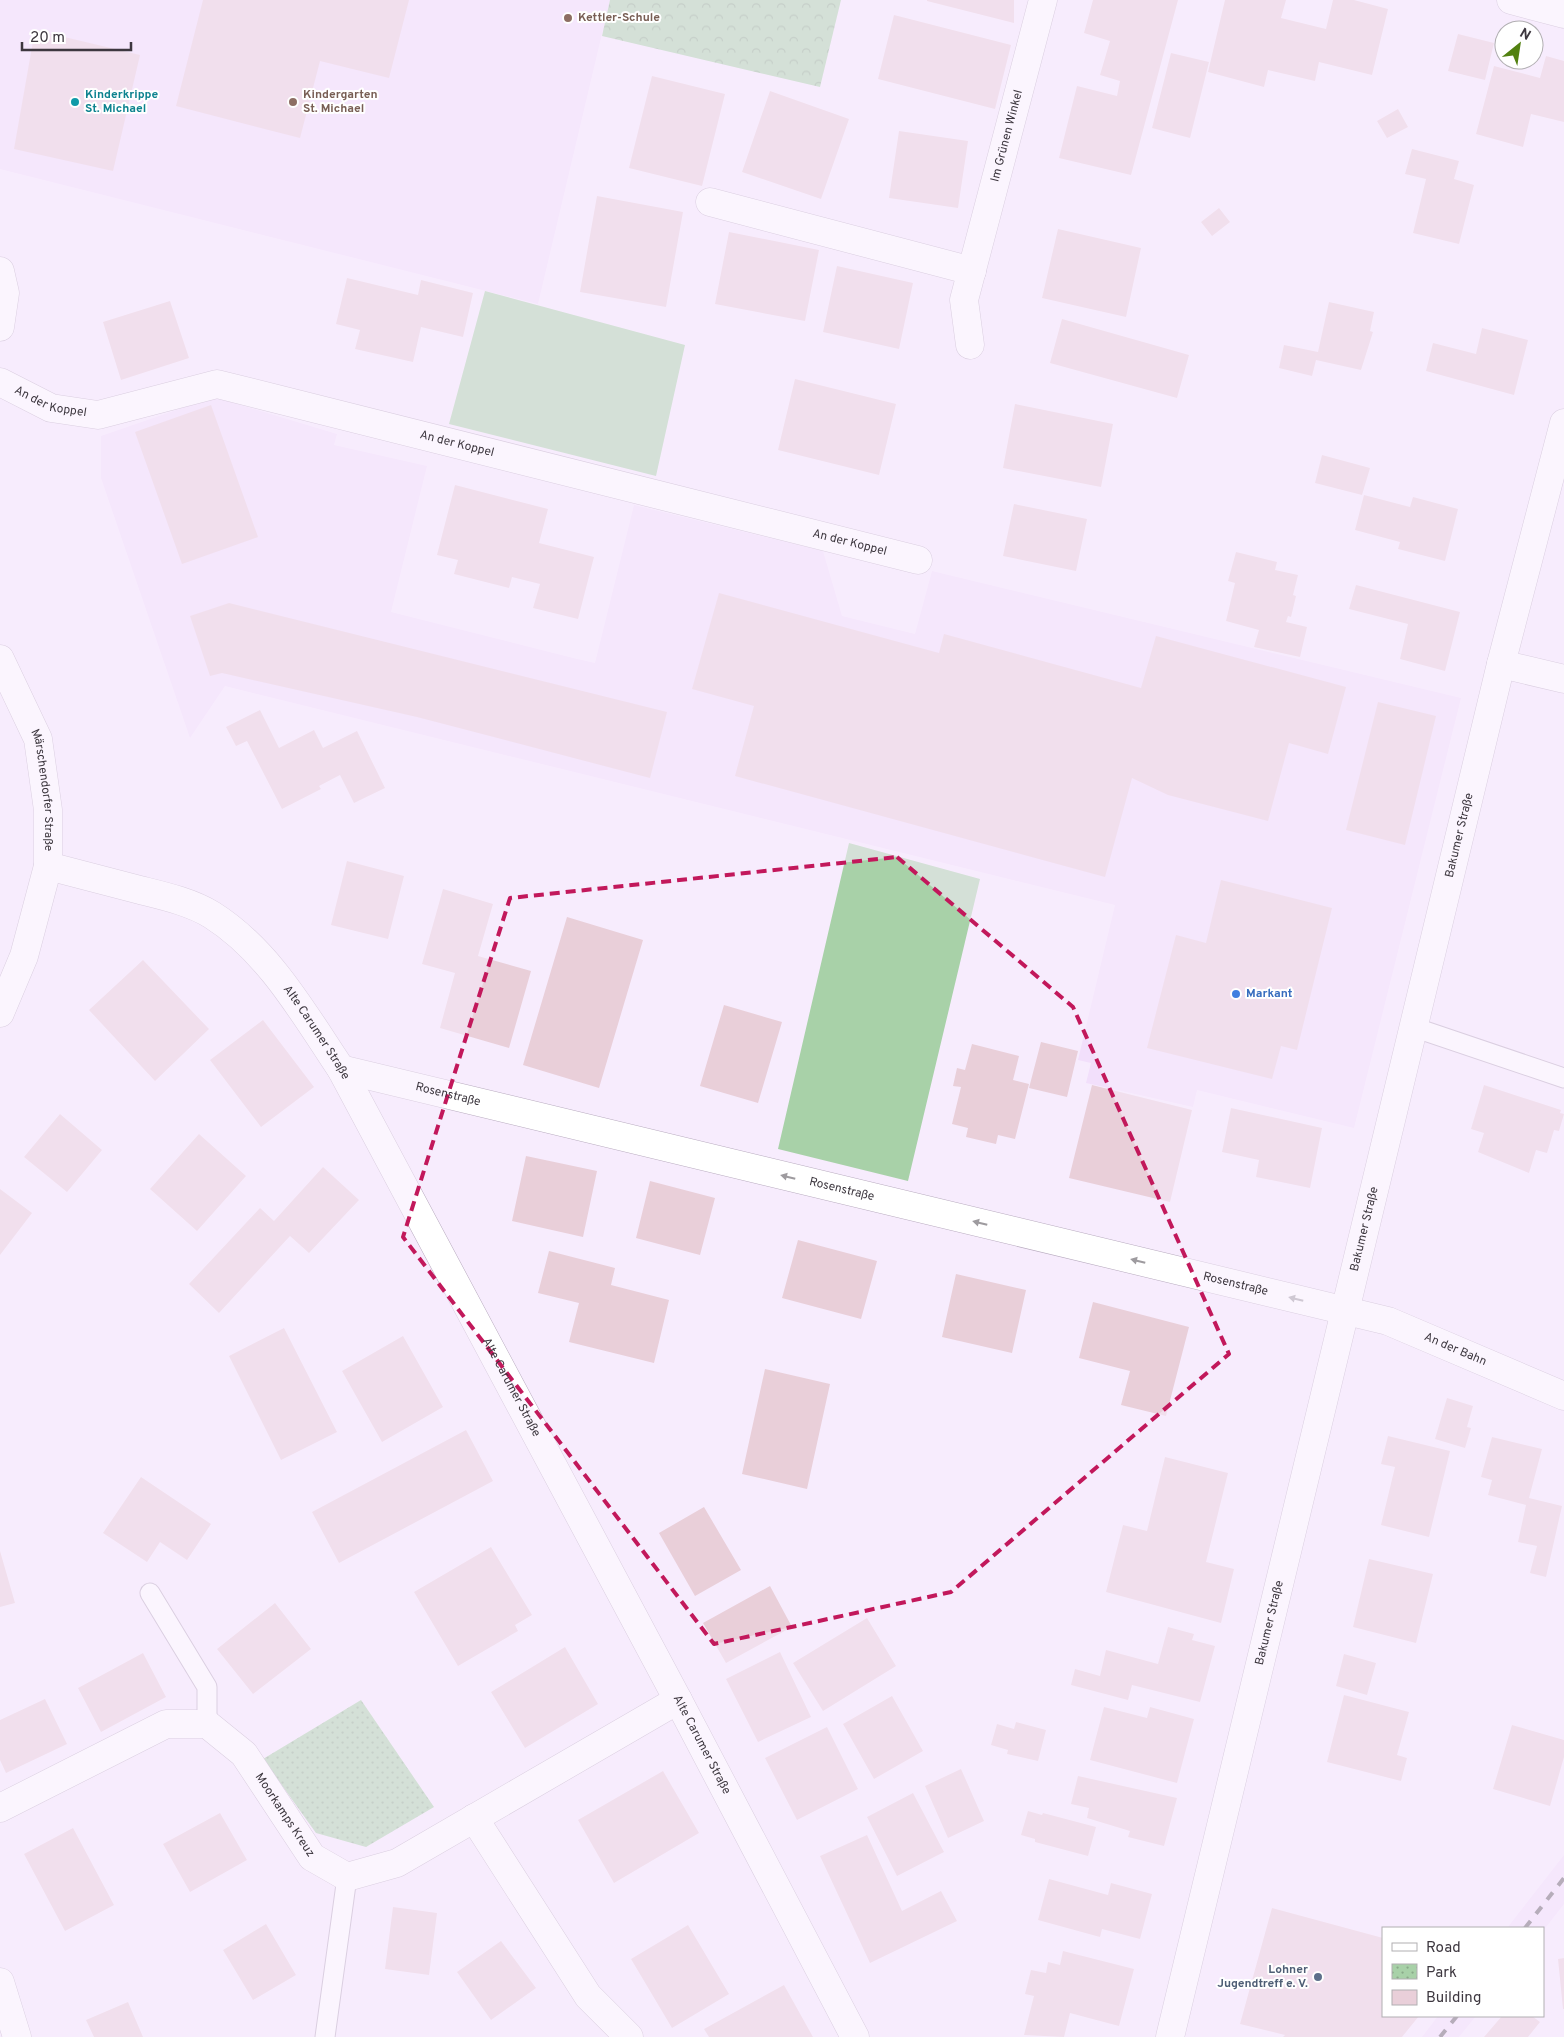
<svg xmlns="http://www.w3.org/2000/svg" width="1564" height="2037" viewBox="0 0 1564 2037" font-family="Overpass,sans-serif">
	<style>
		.built { fill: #f2dffb }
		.green { fill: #a8d1a8 }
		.forest { fill: url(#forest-crowns) }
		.park { fill: url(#park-dots) }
		.building { fill: #e9cfd9 }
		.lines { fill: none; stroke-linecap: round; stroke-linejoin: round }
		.service-casing { stroke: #b8abbf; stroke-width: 21 }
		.minor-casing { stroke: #b8abbf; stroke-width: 29 }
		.tertiary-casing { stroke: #b8abbf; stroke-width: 29 }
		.secondary-casing { stroke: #b8abbf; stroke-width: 29 }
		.service { stroke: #fff; stroke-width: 19 }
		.minor { stroke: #fff; stroke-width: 28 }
		.tertiary { stroke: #fff; stroke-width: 28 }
		.secondary { stroke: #fff; stroke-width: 28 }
		.rail { stroke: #665f69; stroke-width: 4; stroke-dasharray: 9 9; stroke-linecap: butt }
		.oneway { fill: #9e9b9f }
		.marked { fill: none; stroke: #c2185b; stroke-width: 4; stroke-dasharray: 10 6; stroke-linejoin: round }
		.education-dot { fill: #8d6e63; stroke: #fff; stroke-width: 2 }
		.culture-dot { fill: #0f9aa8; stroke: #fff; stroke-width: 2 }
		.shop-dot { fill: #3f7fe0; stroke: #fff; stroke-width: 2 }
		.service-dot { fill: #5c6f8a; stroke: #fff; stroke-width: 2 }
		.labels { text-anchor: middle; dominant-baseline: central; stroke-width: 4; stroke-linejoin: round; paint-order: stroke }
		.education-label { font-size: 12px; font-weight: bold; fill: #785e54; stroke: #fff; text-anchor: start }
		.culture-label { font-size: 12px; font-weight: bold; fill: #0d838f; stroke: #fff; text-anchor: start }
		.street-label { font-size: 12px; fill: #3d373f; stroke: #fff }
		.shop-label { font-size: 12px; font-weight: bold; fill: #366cbe; stroke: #fff; text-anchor: start }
		.service-label { font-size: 12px; font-weight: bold; fill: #4e5e75; stroke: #fff; text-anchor: end }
	</style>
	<defs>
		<pattern id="forest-crowns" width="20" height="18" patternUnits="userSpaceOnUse" patternTransform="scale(1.25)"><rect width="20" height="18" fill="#a8d1a8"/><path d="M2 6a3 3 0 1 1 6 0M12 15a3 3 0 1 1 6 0" fill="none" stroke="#8aaa8a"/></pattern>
		<pattern id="park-dots" width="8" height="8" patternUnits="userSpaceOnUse" patternTransform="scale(1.25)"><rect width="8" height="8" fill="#a8d1a8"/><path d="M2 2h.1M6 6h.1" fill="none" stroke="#8aaa8a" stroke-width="1.8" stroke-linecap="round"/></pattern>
	</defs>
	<rect width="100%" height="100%" fill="#f7ecfd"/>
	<path class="built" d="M0,0H610L538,304L0,169Z
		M214,397L337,434L334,445L427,466L391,612L573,658L595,663L634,505L823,551L842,616L915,634L932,571L1461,698L1354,1128L1197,1090L1193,1107L1086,1083L1091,1063L1078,1060L1115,905L225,686L190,738L101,478V436Z
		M1564,1855V1904L1543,1931V1928H1507Z
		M1438,2016H1476L1459,2037H1422Z"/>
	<path class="green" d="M485,291L685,345L656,476L449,424Z
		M849,843L980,879L908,1181L778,1149Z"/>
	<path class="forest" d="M610,0H841L820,87L602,36Z"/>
	<path class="park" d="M361,1700L434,1807L366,1847L316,1833L263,1759Z"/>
	<path class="building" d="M203,0H409L389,78L320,61L300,138L176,106Z
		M927,0H1014V23L927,1Z
		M1093,0H1178L1131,175L1059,158L1077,86L1117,96L1120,81L1100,75L1110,41L1084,33Z
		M1225,0H1286L1281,18L1326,29L1333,0H1354L1388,9L1372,75L1319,62L1315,81L1268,70L1264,87L1208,72Z
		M894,15L1011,45L995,109L878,79Z
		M35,30L140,55L113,171L14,149Z
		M1458,34L1494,43L1485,80L1448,71Z
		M1171,53L1209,62L1190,138L1152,128Z
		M1546,56L1564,61V122L1531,114L1523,147L1476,134L1494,66L1540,78Z
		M652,76L725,94L702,186L629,168Z
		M770,91L849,119L821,199L742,172Z
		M1398,109L1408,127L1387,138L1377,121Z
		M899,131L968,141L958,208L889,198Z
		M1412,149L1459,161L1454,179L1474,185L1459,244L1413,233L1426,179L1405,174Z
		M597,196L683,212L666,307L580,292Z
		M1219,208L1230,222L1212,236L1201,222Z
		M1058,229L1141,248L1126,317L1042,298Z
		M729,232L819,250L805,321L715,304Z
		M837,266L913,283L899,349L823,332Z
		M347,278L418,295L421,280L473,293L463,337L421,327L413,362L355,349L360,330L336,324Z
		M170,301L189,358L121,380L103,322Z
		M1329,302L1374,312L1370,331L1373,332L1361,370L1316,360L1312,376L1279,368L1284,345L1318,352Z
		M1062,319L1189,355L1177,398L1050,363Z
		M1482,328L1528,340L1514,395L1426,371L1433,343L1476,354Z
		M795,379L896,404L879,475L778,450Z
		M1015,404L1113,424L1101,487L1003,468Z
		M211,405L258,537L182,564L135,432Z
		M1322,455L1370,468L1362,495L1315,483Z
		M455,485L548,509L539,543L594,557L578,619L533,608L540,584L512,577L509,588L454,574L458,560L437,555Z
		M1364,495L1410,507L1413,497L1458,509L1445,561L1398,549L1400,542L1355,530Z
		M1014,504L1087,519L1076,571L1003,556Z
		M1236,552L1277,562L1275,570L1298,575L1293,595L1296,596L1291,617L1288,616L1286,622L1307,627L1300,657L1254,647L1259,630L1226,621L1235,583L1228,581Z
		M1356,585L1460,612L1445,671L1400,659L1408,624L1349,609Z
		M719,593L939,653L944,634L1141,688L1156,636L1346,687L1328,754L1289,743L1268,821L1168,795L1132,778L1105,877L735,776L754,706L692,689Z
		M229,603L667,712L650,778L417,717L222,673L210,676L190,616Z
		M1378,702L1436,716L1405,845L1346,830Z
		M260,710L279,748L314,730L323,748L357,731L385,788L354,803L340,775L319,786L321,789L282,809L247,741L236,746L226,727Z
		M347,861L404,876L388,939L331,925Z
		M1221,880L1332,908L1297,1050L1281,1046L1272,1079L1147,1048L1176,935L1206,943Z
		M443,889L493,904L478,956L531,971L509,1048L440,1028L455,973L422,964Z
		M567,917L643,940L599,1088L523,1065Z
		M143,960L209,1029L155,1081L89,1010Z
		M724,1005L782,1022L758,1103L700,1086Z
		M263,1020L314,1087L261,1127L210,1060Z
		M1041,1042L1078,1051L1067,1097L1029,1088Z
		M972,1044L1019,1056L1013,1080L1029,1084L1015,1139L998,1135L996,1144L966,1137L968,1128L952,1124L961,1087L953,1086L957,1068L965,1070Z
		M1092,1085L1192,1110L1170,1202L1069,1178Z
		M1484,1085L1561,1110L1560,1113L1564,1114L1559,1131L1554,1130L1547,1153L1536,1150L1529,1173L1478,1152L1484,1133L1471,1129Z
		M1231,1108L1322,1128L1310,1188L1256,1177L1259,1160L1222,1152Z
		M60,1114L102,1150L67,1192L24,1157Z
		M199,1134L246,1176L197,1231L150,1189Z
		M526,1156L597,1171L583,1237L512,1221Z
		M323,1167L359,1200L309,1253L290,1236L219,1313L189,1284L260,1208L274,1221Z
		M650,1181L715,1198L700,1255L636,1238Z
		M0,1189L32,1213L0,1255Z
		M798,1240L877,1261L861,1319L782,1298Z
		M549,1251L615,1268L611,1285L669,1300L654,1363L569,1342L579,1303L538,1293Z
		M956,1274L1026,1290L1012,1353L942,1337Z
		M1093,1302L1189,1327L1166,1416L1121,1405L1130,1371L1079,1358Z
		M284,1328L337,1432L281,1460L229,1356Z
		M403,1336L443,1407L382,1442L342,1371Z
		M765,1369L830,1384L807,1489L742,1474Z
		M1447,1398L1473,1406L1467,1427L1471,1428L1465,1448L1435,1439Z
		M466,1430L493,1481L339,1563L312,1512Z
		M1388,1436L1450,1451L1429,1537L1381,1525L1395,1467L1381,1464Z
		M1492,1437L1542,1449L1529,1498L1562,1506L1546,1577L1530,1573L1537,1546L1518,1542L1526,1505L1488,1495L1492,1480L1481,1477Z
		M1165,1457L1228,1473L1206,1562L1234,1569L1221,1623L1106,1592L1123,1525L1147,1531Z
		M141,1477L211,1524L187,1560L160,1542L147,1562L103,1533Z
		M704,1507L741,1570L695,1596L659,1533Z
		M491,1547L532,1615L515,1625L518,1631L458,1666L414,1592Z
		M0,1551L15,1603L0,1607Z
		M1369,1559L1433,1574L1416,1643L1353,1627Z
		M770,1586L792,1627L726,1663L703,1623Z
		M275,1603L311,1649L253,1694L217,1649Z
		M867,1618L896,1666L823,1711L793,1663Z
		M1168,1627L1194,1634L1192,1640L1215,1646L1200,1702L1132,1685L1128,1700L1071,1685L1075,1669L1100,1676L1106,1650L1158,1664Z
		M565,1647L598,1704L525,1748L491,1692Z
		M780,1652L811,1717L758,1742L726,1679Z
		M143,1653L166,1697L101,1732L78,1688Z
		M1344,1654L1376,1663L1367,1695L1336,1686Z
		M1344,1695L1409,1712L1397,1755L1407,1758L1401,1781L1327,1762Z
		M892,1696L923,1751L874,1779L843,1724Z
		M45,1699L67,1744L6,1773L0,1760V1720Z
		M1104,1707L1147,1718L1150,1707L1194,1719L1177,1783L1090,1760Z
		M1016,1722L1046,1730L1038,1761L1007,1754L1008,1750L991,1745L997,1724L1014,1729Z
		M1512,1725L1564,1740V1757L1550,1806L1493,1789Z
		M827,1727L858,1789L797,1820L765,1758Z
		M961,1769L984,1821L948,1838L925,1786Z
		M663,1771L699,1833L614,1883L578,1820Z
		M1078,1776L1177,1798L1164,1846L1128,1837L1130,1831L1087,1818L1089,1808L1071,1804Z
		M913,1793L944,1852L897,1876L867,1817Z
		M1028,1811L1042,1815L1043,1813L1096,1827L1088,1856L1035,1842V1839L1021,1835Z
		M220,1813L247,1860L190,1892L163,1844Z
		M73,1828L114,1905L65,1931L24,1854Z
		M867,1835L902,1911L941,1891L957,1921L870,1963L820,1856Z
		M1049,1879L1108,1895L1111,1883L1152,1894L1140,1939L1102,1929L1100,1937L1038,1920Z
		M393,1907L437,1913L429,1975L385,1969Z
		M1272,1908L1383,1938V2016H1419L1402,2037H1283L1285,2035L1240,2024Z
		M266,1924L296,1975L253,2000L223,1950Z
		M688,1925L729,1994L672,2028L631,1959Z
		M501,1941L536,1988L491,2020L457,1972Z
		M1063,1951L1134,1969L1119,2026L1070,2013L1064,2037L1024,2035L1034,1996L1025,1994L1031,1970L1046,1973L1048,1962L1060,1965Z
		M1564,1958V2009H1563L1558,1959Z
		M784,1985L813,2037H709L704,2029Z
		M128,2002L143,2037H94L86,2020Z
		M1502,2016H1532L1540,2022L1528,2037H1484Z"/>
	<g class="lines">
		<defs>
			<path id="service" d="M1413,1027L1564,1078
				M150,1593L207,1687V1724
				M325,2037L347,1877"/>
			<g id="minor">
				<path d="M1511,0L1564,14"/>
				<path d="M710,202L972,271"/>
				<path d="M0,271L5,293L0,327"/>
				<path id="s1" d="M970,345L964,300L1043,0"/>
				<path id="s2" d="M0,382L51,408L98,415L217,384L918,560"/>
				<path d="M1501,664L1564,679"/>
				<path id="s3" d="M48,866C79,874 110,882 140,890C164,896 191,902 212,915C269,951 304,1014 341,1069L678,1700L855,2037"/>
				<path id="s4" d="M341,1069L1388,1321L1564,1396"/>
				<path id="s5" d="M0,1808L166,1724H207L244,1754L312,1857L347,1877L397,1863L678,1700"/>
				<path d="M474,1818L588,1996L629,2037"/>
			</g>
			<g id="tertiary">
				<path id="s6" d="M0,659L38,739L48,810V866L24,956L0,1013"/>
				<path d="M0,1982L17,2037"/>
			</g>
			<g id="secondary">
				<path id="s7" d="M1170,2037L1501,664L1564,423"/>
			</g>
		</defs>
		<use href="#service" class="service-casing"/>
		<use href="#minor" class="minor-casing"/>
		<use href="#tertiary" class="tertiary-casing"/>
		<use href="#secondary" class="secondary-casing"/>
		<use href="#service" class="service"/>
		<use href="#minor" class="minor"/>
		<use href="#tertiary" class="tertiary"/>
		<use href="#secondary" class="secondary"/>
		<path class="rail" d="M1525,1928L1564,1878
			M1440,2037L1457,2016"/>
	</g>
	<defs><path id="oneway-solid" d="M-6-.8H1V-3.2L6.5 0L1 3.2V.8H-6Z" transform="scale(1.25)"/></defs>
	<g class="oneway">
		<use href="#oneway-solid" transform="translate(788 1177) rotate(-166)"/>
		<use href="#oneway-solid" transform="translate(980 1223) rotate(-166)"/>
		<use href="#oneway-solid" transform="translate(1138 1261) rotate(-166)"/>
		<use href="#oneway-solid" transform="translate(1296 1299) rotate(-166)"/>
	</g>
	<path d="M0 0H1564V2037H0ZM897,857L1073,1007L1229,1354L951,1592L714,1644L403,1237L510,898Z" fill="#f7ecfd" fill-opacity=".55" fill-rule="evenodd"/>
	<path class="marked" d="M897,857L1073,1007L1229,1354L951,1592L714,1644L403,1237L510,898Z"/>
	<g class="education-dot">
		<circle cx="568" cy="18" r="5"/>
		<circle cx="293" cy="102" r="5"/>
	</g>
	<circle class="culture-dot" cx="75" cy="102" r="5"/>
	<circle class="shop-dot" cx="1236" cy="994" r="5"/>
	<circle class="service-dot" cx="1318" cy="1977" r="5"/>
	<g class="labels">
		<g class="education-label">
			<text x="578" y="18">Kettler-Schule</text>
			<text x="303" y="95">Kindergarten<tspan x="303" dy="14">St. Michael</tspan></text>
		</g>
		<g class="culture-label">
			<text x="85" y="95">Kinderkrippe<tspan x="85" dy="14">St. Michael</tspan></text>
		</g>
		<g class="street-label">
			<text stroke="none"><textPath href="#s1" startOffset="215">Im Grünen Winkel</textPath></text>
			<text stroke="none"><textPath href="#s2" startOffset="55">An der Koppel</textPath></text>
			<text stroke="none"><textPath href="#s2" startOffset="475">An der Koppel</textPath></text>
			<text stroke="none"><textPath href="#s2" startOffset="880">An der Koppel</textPath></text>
			<text stroke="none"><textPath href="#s6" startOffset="140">Märschendorfer Straße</textPath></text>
			<text stroke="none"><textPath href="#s7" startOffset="1236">Bakumer Straße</textPath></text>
			<text stroke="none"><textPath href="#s3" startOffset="330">Alte Carumer Straße</textPath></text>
			<text stroke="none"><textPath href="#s4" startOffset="110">Rosenstraße</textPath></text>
			<text stroke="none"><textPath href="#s4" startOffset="515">Rosenstraße</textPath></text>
			<text stroke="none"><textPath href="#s7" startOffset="831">Bakumer Straße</textPath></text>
			<text stroke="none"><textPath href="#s4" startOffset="920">Rosenstraße</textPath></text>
			<text stroke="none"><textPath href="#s4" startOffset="1150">An der Bahn</textPath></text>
			<text stroke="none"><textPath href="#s3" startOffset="735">Alte Carumer Straße</textPath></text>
			<text stroke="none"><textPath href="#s7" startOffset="426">Bakumer Straße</textPath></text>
			<text stroke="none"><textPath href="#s3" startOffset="1140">Alte Carumer Straße</textPath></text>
			<text stroke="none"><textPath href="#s5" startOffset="348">Moorkamps Kreuz</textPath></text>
		</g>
		<g class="shop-label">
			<text x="1246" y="994">Markant</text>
		</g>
		<g class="service-label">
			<text x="1308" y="1970">Lohner<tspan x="1308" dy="14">Jugendtreff e. V.</tspan></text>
		</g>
	</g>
	<rect x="1382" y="1927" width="162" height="90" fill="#ffffff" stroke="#b1afb2"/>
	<rect x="1392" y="1943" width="25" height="8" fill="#ffffff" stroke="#b1afb2"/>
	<text x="1426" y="1952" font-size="15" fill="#3d373f">Road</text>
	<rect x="1392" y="1964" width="25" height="15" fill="url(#park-dots)" stroke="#b1afb2"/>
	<text x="1426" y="1977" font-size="15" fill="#3d373f">Park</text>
	<rect x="1392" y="1990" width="25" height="15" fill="#e9cfd9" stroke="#b1afb2"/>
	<text x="1426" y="2002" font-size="15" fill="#3d373f">Building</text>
	<g transform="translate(1519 45) rotate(30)"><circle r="24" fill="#ffffff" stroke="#b1afb2"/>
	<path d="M0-4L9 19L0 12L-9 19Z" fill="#528110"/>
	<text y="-8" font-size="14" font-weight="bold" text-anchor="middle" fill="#3d373f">N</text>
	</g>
	<path d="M22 42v8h109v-8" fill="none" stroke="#3d373f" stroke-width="2.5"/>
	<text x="30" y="42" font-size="15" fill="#3d373f" stroke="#ffffff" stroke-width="4" paint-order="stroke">20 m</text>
</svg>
